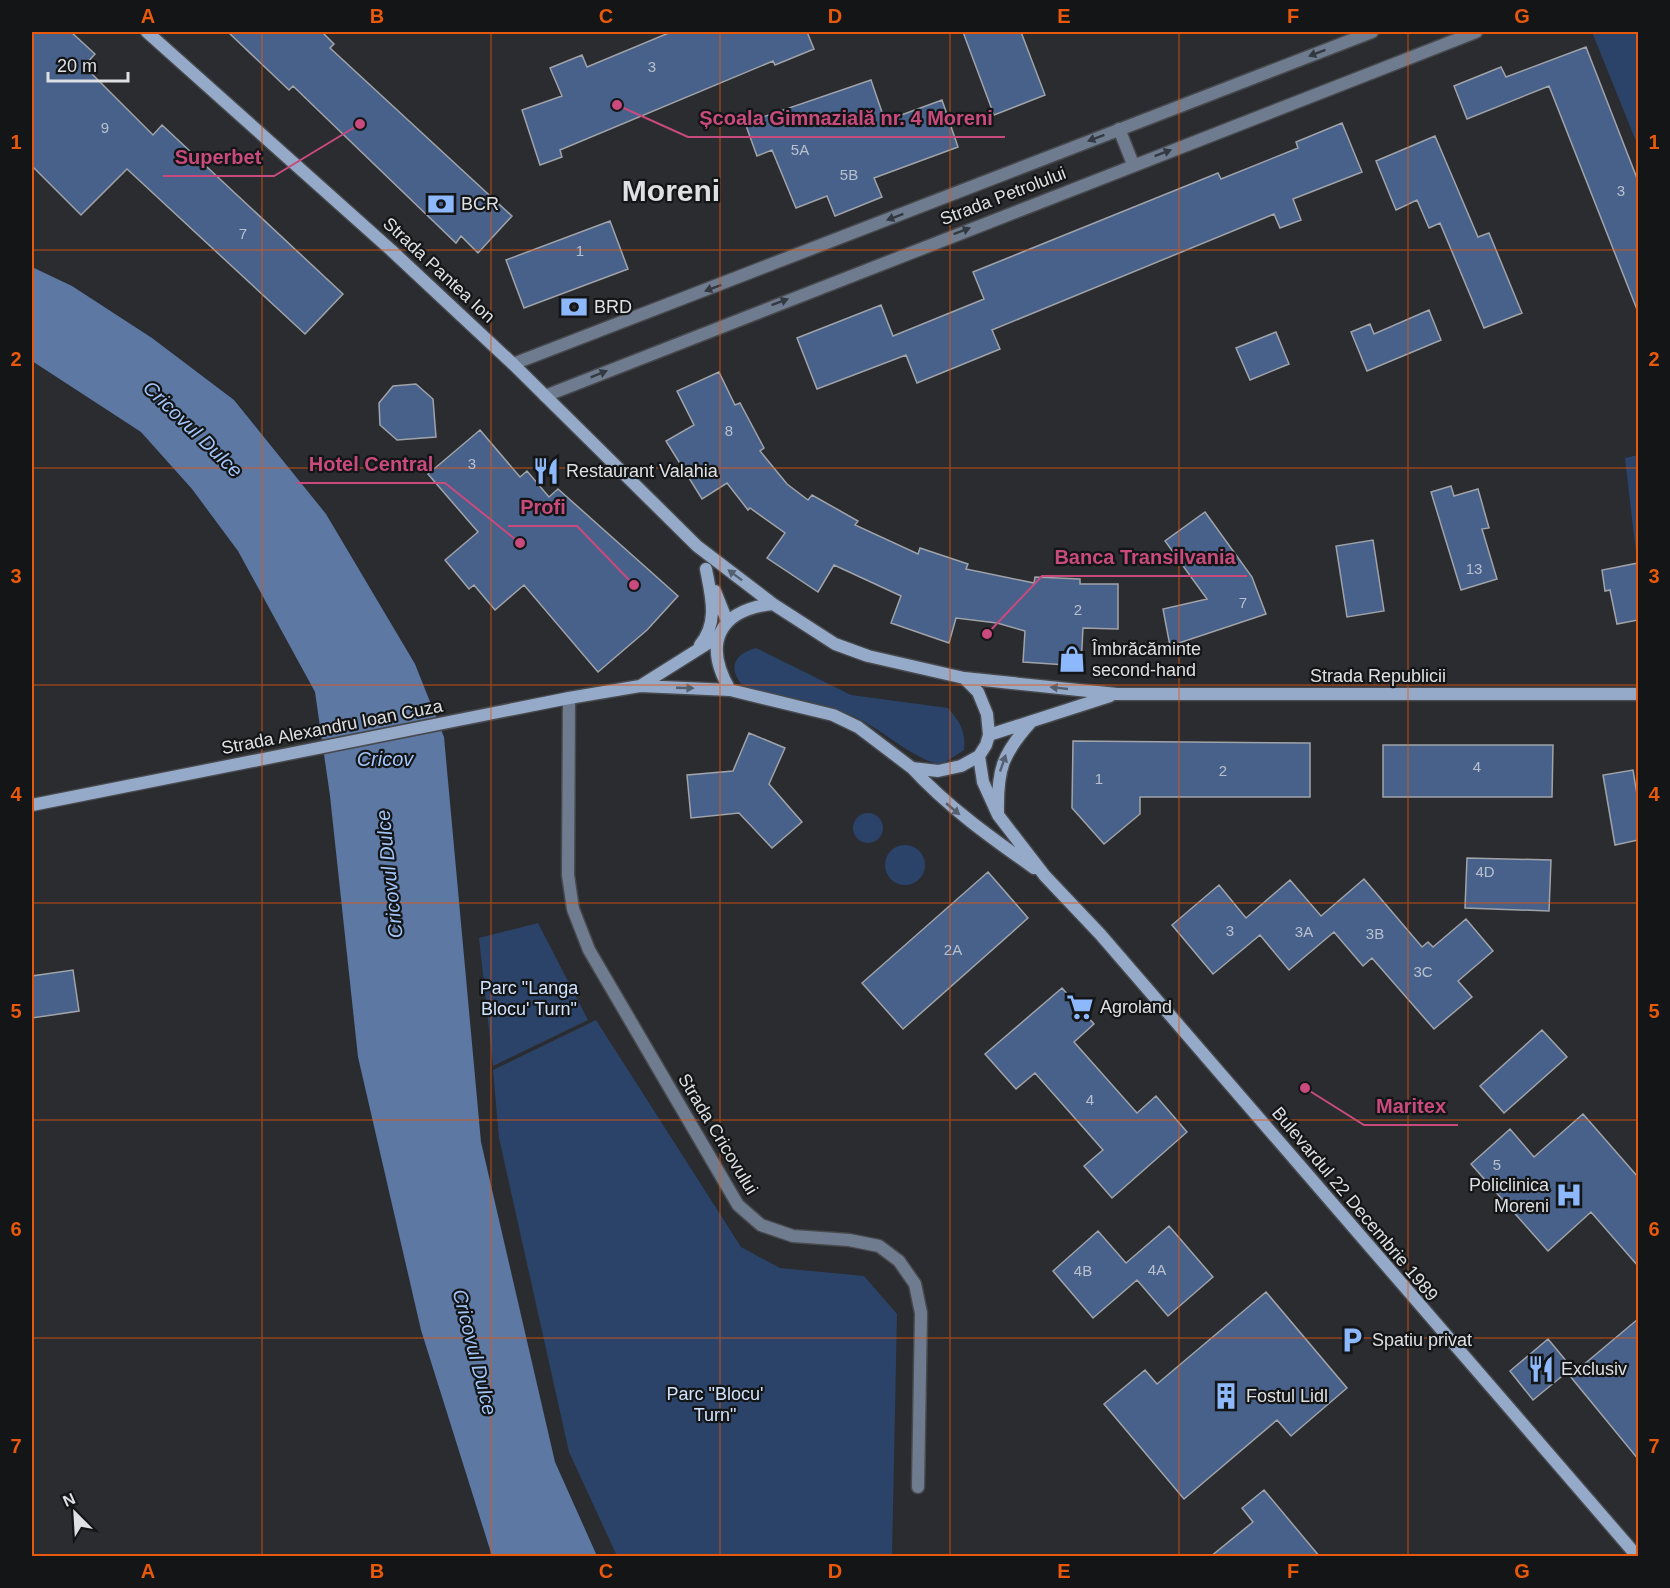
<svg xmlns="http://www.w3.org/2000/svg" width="1670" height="1588" viewBox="0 0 1670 1588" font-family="Helvetica,sans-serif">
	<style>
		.green { fill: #2b4368 }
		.water { fill: #5c78a3 }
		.building { fill: #47618b; stroke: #a0a3a8; stroke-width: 1.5 }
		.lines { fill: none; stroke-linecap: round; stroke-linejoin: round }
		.minor-casing { stroke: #47494d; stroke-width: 15 }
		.tertiary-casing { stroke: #47494d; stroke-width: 15 }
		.secondary-casing { stroke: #47494d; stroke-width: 15 }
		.minor { stroke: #6f7c8f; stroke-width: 12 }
		.tertiary { stroke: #6f7c8f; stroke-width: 12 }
		.secondary { stroke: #95a9c8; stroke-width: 12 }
		.oneway { fill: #333940 }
		.oneway2 { fill: #545f6f }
		.grid { fill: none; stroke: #e8590c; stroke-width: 1.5; stroke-opacity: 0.55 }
		.labels { text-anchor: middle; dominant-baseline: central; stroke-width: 4.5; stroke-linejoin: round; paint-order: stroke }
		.number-label { font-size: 15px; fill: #b8c0cd }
		.street-label { font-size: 18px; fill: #dee0e3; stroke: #131516 }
		.poi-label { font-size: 18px; fill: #dee0e3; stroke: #131516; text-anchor: start }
		.park-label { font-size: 18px; fill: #d1e3fe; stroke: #131516 }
		.water-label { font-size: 20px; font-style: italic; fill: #a2c5f9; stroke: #131516 }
		.town-label { font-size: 30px; font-weight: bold; fill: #dee0e3; stroke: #131516 }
		.leader { fill: none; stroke: #c94a7d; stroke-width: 2 }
		.callout-dot { fill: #c94a7d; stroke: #131516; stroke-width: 2 }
		.callout-label { font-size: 20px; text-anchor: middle; font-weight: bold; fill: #c94a7d; stroke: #131516; stroke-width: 4.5; stroke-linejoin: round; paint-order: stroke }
		.neatline { fill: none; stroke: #e8590c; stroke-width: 2 }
		.grid-label { font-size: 20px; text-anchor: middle; font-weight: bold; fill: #e8590c }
	</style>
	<rect width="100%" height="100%" fill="#2a2c30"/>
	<path class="green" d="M1592,32H1638V146Z
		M1638,455V570L1625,458Z
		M756,648L851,695L948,708C960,722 966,731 964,750L941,765C909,757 884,730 853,716C818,700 780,697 743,686C728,669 733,654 756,648Z
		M853 828a15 15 0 1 1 30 0a15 15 0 1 1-30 0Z
		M885 865a20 20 0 1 1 40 0a20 20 0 1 1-40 0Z
		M538,923L588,1020L493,1066L479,938Z
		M596,1020L741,1247L780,1268L864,1276L897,1314L892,1556H617L569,1452L499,1138L493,1070Z"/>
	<path class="water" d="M32,267L72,286L152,338L234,400L326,514L415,664L444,737L481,1142L555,1462L597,1556H492L421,1330L358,1057L330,796L315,692L238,551L192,489L141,432L32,361Z"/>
	<path class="building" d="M32,32H71L95,54L84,66L153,135L162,125L343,294L305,334L127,169L81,215L32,166Z
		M228,32H322L334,44L330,48L512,216L478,253L461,236L456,243L293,86L289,90Z
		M671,32H807L814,49L775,65L773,61L560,150L562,157L540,165L522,110L562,96L550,68L582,55L587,67Z
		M963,32H1021L1045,95L994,115Z
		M1586,47L1638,181V312L1549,86L1467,119L1454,86L1501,67L1506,77Z
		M871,80L885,121L942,100L958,147L874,178L882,197L835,216L827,196L796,208L772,150L757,156L745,123Z
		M1342,123L1362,172L1293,199L1301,220L1280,228L1274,214L992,330L1000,349L917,383L906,355L817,389L797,338L881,305L893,336L984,299L973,272L1218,173L1221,179L1298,148L1296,142Z
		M1435,136L1478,237L1489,233L1522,313L1484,328L1440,223L1429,228L1417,200L1396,210L1376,161Z
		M610,221L628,269L524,308L506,260Z
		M1429,310L1441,340L1367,371L1351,332L1370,324L1374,334Z
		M1276,332L1289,364L1250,380L1236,348Z
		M719,372L735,405L740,403L764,448L760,451L787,484L808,500L812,495L858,521L855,525L918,554L920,548L968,564L966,569L1034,583L1035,577L1080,579V584H1118V629L1083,628L1081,666L1023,662L1025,631L997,623L956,618L949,643L891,623L901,596L834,565L818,592L767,558L785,533L750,508L748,510L727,483L702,499L666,441L694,425L677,391Z
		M416,384L433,399L436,437L397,440L380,425L379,403L393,386Z
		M480,430L520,477L527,471L549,497L558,489L678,596L647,630L598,672L524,585L495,610L474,585L469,589L445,560L478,532L428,474Z
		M1451,486L1454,496L1478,489L1489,528L1482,529L1497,579L1461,590L1431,492Z
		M1205,512L1252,577L1266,614L1170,646L1163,609L1207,599L1165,541Z
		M1373,540L1384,611L1347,617L1336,546Z
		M1638,563V620L1617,624L1610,590L1605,591L1602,570Z
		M749,733L785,748L769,784L802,822L772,848L739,813L691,818L687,775L733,771Z
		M1073,741L1310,743V797H1140V814L1104,844L1072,808Z
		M1383,745H1553L1552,797H1383Z
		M1633,770L1638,801V840L1615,845L1603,775Z
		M1467,858L1551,860L1549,911L1465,908Z
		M988,872L1028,918L903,1029L862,983Z
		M1364,879L1422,947L1428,942L1433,947L1466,919L1493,951L1458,981L1472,997L1434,1029L1372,958L1363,966L1334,932L1289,970L1260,935L1213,974L1172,925L1219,885L1246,918L1290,880L1321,916Z
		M73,970L79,1011L32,1018V976Z
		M1062,988L1094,1024L1074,1042L1137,1113L1156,1096L1187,1132L1112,1198L1084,1166L1103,1150L1035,1073L1016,1089L985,1054Z
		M1542,1030L1567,1057L1504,1113L1480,1086Z
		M1583,1114L1638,1177V1266L1591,1212L1548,1251L1471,1164L1510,1129L1534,1157Z
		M1169,1226L1213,1277L1168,1316L1137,1280L1093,1318L1053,1271L1098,1231L1126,1263Z
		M1266,1292L1347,1388L1291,1436L1277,1420L1184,1499L1104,1404L1145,1370L1157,1384Z
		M1638,1319V1459L1570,1376Z
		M1548,1339L1572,1368L1533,1400L1510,1371Z
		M1264,1490L1320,1557H1210L1253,1522L1242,1508Z"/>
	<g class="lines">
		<defs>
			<path id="minor" d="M569,698L568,875L573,909L589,950L738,1205L761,1225L793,1236L849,1240L879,1246L899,1261L915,1284L921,1313L918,1487"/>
			<path id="tertiary" d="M1119,129L1133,164
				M513,364L1372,32
				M545,396L1476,32"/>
			<path id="secondary" d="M147,32L391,250L513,364L697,546L773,604
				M715,591L727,621
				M773,604L835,644L868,656L964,678L978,692L987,714L989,735L986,745L979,756L961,766L938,771L912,768L858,727L833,715L730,690C703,644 718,610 773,604Z
				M700,645C719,622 711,596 706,569
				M964,678L1117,694H1638
				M640,686L718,637
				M989,735L1110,696
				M979,756L983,782L998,815L1045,876L1100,934L1637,1556
				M912,768C948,807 990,837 1034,868
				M32,805L569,698L640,686L730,690
				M998,813C997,770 1002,754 1032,721"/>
		</defs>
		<use href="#minor" class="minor-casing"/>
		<use href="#tertiary" class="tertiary-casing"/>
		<use href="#secondary" class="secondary-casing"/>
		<use href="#minor" class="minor"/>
		<use href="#tertiary" class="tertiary"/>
		<use href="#secondary" class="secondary"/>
	</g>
	<defs><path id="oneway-solid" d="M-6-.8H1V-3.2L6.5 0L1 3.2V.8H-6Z" transform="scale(1.5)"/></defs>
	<g class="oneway">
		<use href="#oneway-solid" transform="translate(1317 53) rotate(159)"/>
		<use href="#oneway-solid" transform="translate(1096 138) rotate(159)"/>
		<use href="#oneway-solid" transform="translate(1163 153) rotate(-21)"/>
		<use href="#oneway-solid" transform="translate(895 217) rotate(159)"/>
		<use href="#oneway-solid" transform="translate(962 231) rotate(-21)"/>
		<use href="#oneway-solid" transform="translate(713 288) rotate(159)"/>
		<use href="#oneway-solid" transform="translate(780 302) rotate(-21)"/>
		<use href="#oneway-solid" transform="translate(599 374) rotate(-22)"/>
	</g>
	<g class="oneway2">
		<use href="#oneway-solid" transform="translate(735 575) rotate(-143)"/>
		<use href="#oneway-solid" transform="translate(685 688) rotate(2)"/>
		<use href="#oneway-solid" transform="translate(1059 688) rotate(-174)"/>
		<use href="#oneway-solid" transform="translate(1003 763) rotate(-71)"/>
		<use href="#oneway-solid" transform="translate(953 809) rotate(40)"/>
	</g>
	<path class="grid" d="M262,32V1556M491,32V1556M720,32V1556M950,32V1556M1179,32V1556M1408,32V1556M32,250H1638M32,468H1638M32,685H1638M32,903H1638M32,1120H1638M32,1338H1638"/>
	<defs>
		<symbol id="bank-bare" viewBox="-9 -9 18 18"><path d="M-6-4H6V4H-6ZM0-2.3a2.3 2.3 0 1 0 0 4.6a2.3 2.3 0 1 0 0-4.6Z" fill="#8db9fc" stroke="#131516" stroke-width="2.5" paint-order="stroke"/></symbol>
		<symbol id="restaurant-bare" viewBox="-9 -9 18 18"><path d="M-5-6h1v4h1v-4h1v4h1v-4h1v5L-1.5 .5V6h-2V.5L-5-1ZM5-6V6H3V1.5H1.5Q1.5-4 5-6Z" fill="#8db9fc" stroke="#131516" stroke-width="2.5" paint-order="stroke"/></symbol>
		<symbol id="shop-bare" viewBox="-9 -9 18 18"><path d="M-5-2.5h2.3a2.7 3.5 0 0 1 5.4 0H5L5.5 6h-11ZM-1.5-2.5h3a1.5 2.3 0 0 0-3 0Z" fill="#8db9fc" stroke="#131516" stroke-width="2.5" paint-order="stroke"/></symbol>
		<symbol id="supermarket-bare" viewBox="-9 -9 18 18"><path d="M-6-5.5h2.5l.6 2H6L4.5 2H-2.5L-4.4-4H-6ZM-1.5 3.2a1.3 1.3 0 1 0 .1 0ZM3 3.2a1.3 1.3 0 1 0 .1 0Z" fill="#8db9fc" stroke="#131516" stroke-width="2.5" paint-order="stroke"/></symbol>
		<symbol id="hospital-bare" viewBox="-9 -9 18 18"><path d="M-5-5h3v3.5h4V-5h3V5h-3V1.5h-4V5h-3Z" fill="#8db9fc" stroke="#131516" stroke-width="2.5" paint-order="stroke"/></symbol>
		<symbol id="parking-bare" viewBox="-9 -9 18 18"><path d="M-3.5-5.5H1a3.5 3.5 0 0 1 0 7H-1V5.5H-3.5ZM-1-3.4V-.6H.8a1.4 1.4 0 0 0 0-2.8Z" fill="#8db9fc" stroke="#131516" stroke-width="2.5" paint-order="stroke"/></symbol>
		<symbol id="building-bare" viewBox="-9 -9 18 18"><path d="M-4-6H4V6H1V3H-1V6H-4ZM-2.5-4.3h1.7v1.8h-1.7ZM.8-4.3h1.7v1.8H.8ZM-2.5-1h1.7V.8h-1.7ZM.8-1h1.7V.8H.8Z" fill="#8db9fc" stroke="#131516" stroke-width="2.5" paint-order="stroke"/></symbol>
	</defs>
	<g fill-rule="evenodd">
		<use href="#bank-bare" x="422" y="185" width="38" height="38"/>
		<use href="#bank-bare" x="555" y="288" width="38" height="38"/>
		<use href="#restaurant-bare" x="527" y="452" width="38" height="38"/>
		<use href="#shop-bare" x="1053" y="640" width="38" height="38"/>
		<use href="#supermarket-bare" x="1061" y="988" width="38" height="38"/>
		<use href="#hospital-bare" x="1550" y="1176" width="38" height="38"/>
		<use href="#parking-bare" x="1333" y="1321" width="38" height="38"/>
		<use href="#restaurant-bare" x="1522" y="1350" width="38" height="38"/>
		<use href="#building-bare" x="1207" y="1377" width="38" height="38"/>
	</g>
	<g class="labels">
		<g class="number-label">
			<text x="652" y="66">3</text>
			<text x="105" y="127">9</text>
			<text x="800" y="149">5A</text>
			<text x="849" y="174">5B</text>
			<text x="1621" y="190">3</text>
			<text x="243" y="233">7</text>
			<text x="580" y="250">1</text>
			<text x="729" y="430">8</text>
			<text x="472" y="463">3</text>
			<text x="1474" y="568">13</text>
			<text x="1243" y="602">7</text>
			<text x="1078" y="609">2</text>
			<text x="1477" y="766">4</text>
			<text x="1223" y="770">2</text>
			<text x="1099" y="778">1</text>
			<text x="1485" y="871">4D</text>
			<text x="1230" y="930">3</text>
			<text x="1304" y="931">3A</text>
			<text x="1375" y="933">3B</text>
			<text x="953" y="949">2A</text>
			<text x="1423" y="971">3C</text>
			<text x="1090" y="1099">4</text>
			<text x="1497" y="1164">5</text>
			<text x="1157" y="1269">4A</text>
			<text x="1083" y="1270">4B</text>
		</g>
		<g class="street-label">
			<text transform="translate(1003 196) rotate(-21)">Strada Petrolului</text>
			<text transform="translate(439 270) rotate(43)">Strada Pantea Ion</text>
			<text x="1378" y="676">Strada Republicii</text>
			<text transform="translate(332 727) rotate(-11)">Strada Alexandru Ioan Cuza</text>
			<text transform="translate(718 1134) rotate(59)">Strada Cricovului</text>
			<text transform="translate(1355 1204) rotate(50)">Bulevardul 22 Decembrie 1989</text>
		</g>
		<g class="poi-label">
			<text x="461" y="204">BCR</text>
			<text x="594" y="307">BRD</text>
			<text x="566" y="471">Restaurant Valahia</text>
			<text x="1092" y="649">Îmbrăcăminte<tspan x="1092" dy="21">second-hand</tspan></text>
			<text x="1100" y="1007">Agroland</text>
			<text x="1549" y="1185" text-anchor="end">Policlinica<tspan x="1549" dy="21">Moreni</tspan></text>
			<text x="1372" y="1340">Spatiu privat</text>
			<text x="1561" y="1369">Exclusiv</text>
			<text x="1246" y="1396">Fostul Lidl</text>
		</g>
		<g class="park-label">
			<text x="529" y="988">Parc "Langa<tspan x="529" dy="21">Blocu' Turn"</tspan></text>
			<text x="715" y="1394">Parc "Blocu'<tspan x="715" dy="21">Turn"</tspan></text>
		</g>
		<g class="water-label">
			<text transform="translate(193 429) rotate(44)">Cricovul Dulce</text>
			<text x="385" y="759">Cricov</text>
			<text transform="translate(389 874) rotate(-96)">Cricovul Dulce</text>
			<text transform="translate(475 1352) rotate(76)">Cricovul Dulce</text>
		</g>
		<g class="town-label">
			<text x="671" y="190">Moreni</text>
		</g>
	</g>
	<path class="leader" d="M617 105L688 137H1005M360 124L274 176H163M520 543L445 483H297M634 585L577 526H508M987 634L1042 576H1247M1305 1088L1364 1125H1458"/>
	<g class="callout-dot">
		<circle cx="617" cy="105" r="6"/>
		<circle cx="360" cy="124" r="6"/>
		<circle cx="520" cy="543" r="6"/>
		<circle cx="634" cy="585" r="6"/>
		<circle cx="987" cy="634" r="6"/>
		<circle cx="1305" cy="1088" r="6"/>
	</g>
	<g class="callout-label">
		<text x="846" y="125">Școala Gimnazială nr. 4 Moreni</text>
		<text x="218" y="164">Superbet</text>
		<text x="371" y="471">Hotel Central</text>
		<text x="543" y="514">Profi</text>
		<text x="1145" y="564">Banca Transilvania</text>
		<text x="1411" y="1113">Maritex</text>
	</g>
	<rect width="1670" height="1588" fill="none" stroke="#131516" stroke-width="66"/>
	<g transform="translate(75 1513) rotate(336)" stroke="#131516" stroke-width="4.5" paint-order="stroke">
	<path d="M0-4.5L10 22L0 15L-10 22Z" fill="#dee0e3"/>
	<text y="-9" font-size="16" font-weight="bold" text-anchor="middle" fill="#dee0e3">N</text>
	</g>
	<path d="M48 72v9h80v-9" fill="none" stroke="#dee0e3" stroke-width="3"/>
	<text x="57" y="72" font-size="18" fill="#dee0e3" stroke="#131516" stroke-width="4.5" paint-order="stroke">20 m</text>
	<rect x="33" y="33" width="1604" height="1522" class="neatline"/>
	<g class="grid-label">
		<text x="148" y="23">A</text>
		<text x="377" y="23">B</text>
		<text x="606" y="23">C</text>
		<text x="835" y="23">D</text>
		<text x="1064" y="23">E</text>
		<text x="1293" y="23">F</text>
		<text x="1522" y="23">G</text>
		<text x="16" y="149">1</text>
		<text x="1654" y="149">1</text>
		<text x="16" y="366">2</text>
		<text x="1654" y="366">2</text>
		<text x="16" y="583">3</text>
		<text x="1654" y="583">3</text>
		<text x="16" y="801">4</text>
		<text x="1654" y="801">4</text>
		<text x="16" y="1018">5</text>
		<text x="1654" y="1018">5</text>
		<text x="16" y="1236">6</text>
		<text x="1654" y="1236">6</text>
		<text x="16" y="1453">7</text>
		<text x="1654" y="1453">7</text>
		<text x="148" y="1578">A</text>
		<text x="377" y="1578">B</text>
		<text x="606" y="1578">C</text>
		<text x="835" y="1578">D</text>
		<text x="1064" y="1578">E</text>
		<text x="1293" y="1578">F</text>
		<text x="1522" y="1578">G</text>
	</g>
</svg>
